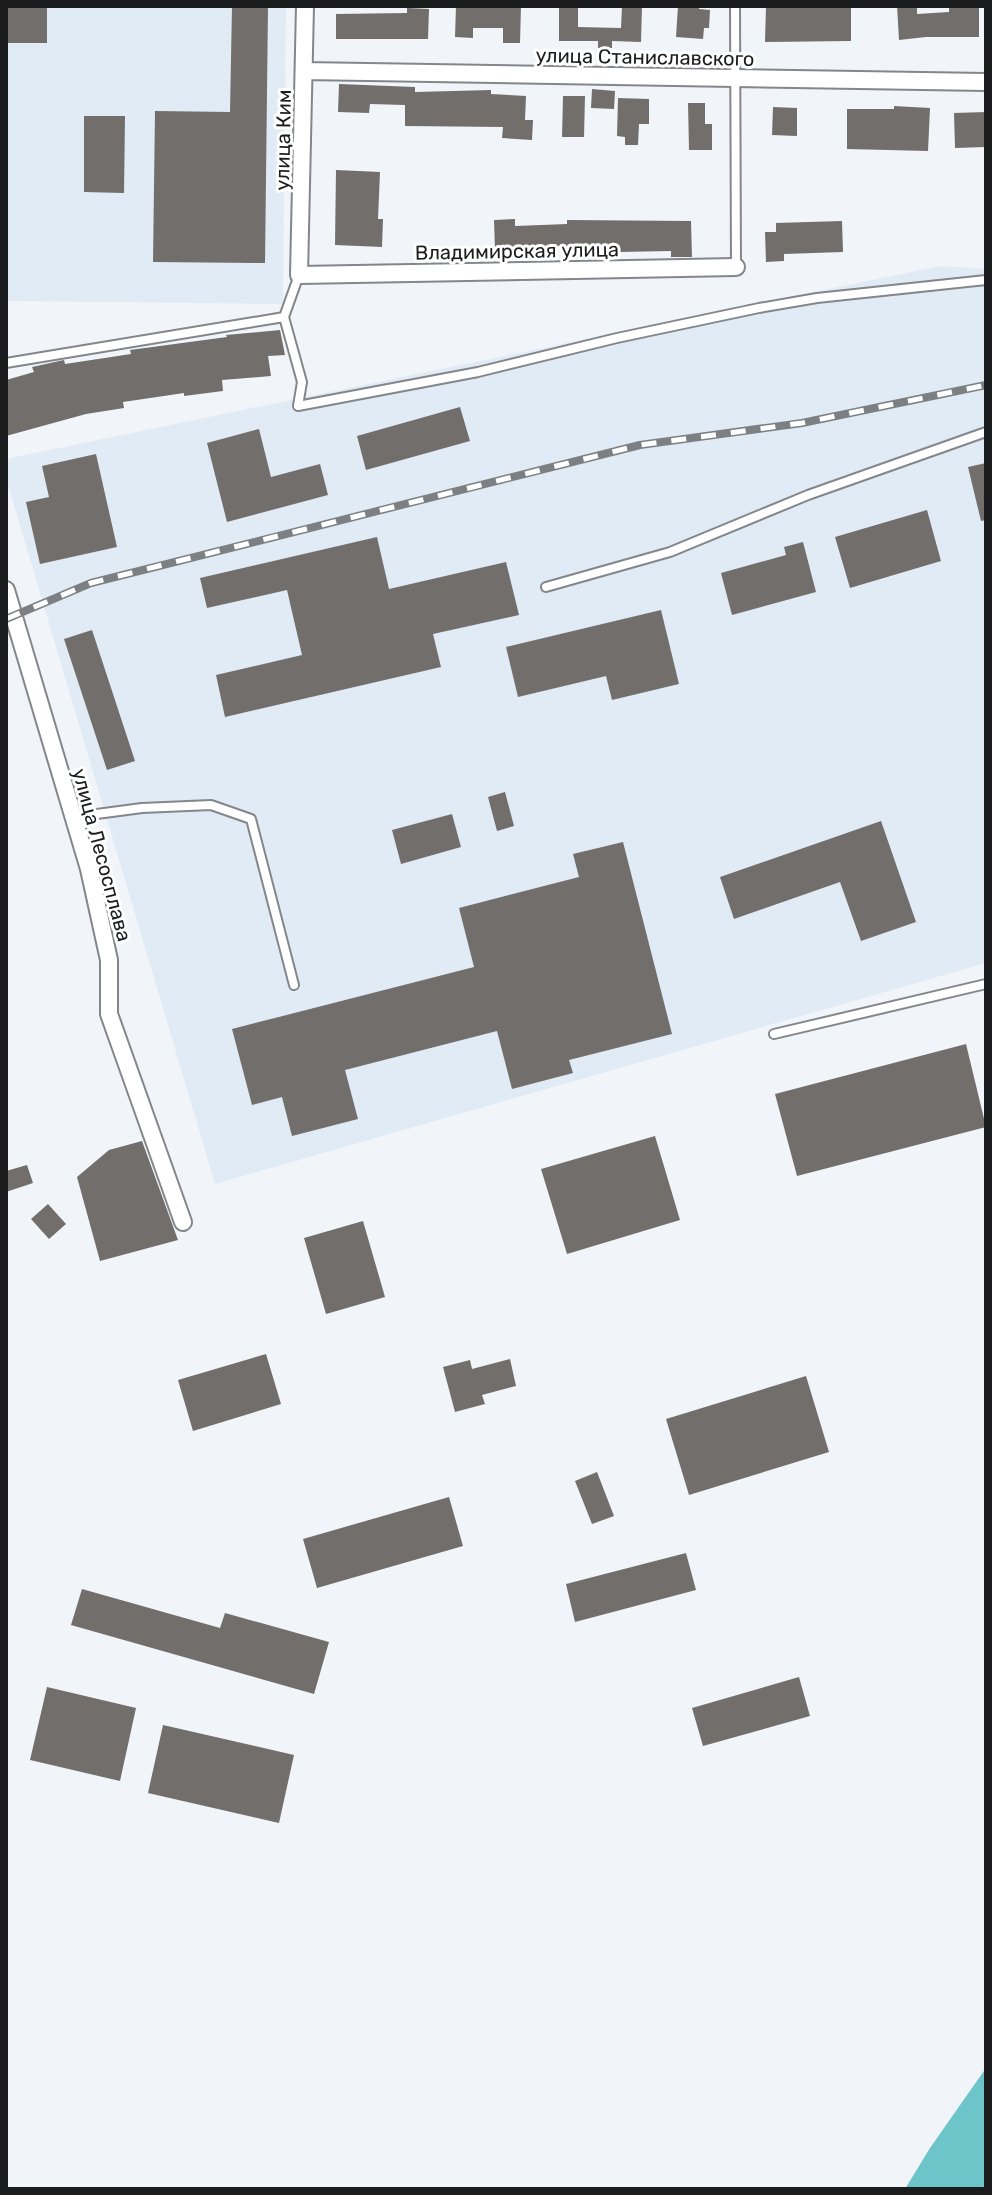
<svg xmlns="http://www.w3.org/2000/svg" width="992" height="2195" viewBox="0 0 992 2195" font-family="Rubik,sans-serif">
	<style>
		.built { fill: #e1ebf5 }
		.water { fill: #6dc5ca }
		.building { fill: #716e6b }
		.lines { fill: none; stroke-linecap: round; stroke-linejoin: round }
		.service-casing { stroke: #83868a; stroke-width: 12 }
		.minor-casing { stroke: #83868a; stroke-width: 20 }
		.service { stroke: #fff; stroke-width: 8 }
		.minor { stroke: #fff; stroke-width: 16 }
		.rail-casing { stroke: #7d8082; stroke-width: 8 }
		.rail { stroke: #fff; stroke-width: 5; stroke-dasharray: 15; stroke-linecap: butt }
		.labels { text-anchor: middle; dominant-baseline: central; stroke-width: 6; stroke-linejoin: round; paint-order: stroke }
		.street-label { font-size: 20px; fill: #1b1c1d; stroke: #fff }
	</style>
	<rect width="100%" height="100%" fill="#f1f5f9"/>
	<path class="built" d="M6,6H286L283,304L6,301Z
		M940,266L986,269V963L215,1184L6,478V459Z"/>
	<path class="water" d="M986,2068V2183L982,2189H905L930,2148Z"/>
	<path class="building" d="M6,6L47,7V43H6Z
		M232,6H268L265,263L153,262L155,111L230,112Z
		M456,6H521L520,43H503V28H473V38L455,37Z
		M559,6H578V27L621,28L622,6H642L641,42L612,41V48H598V41H559Z
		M678,6H699V9L710,10L709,28H704L703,39L676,37Z
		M766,6H851V41L765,42Z
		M897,6H917V14L949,12V6H979V37H926L899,40Z
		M407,8L429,9L428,39H336V14L407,13Z
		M339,84L415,87V92L491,90V94L526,96L525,120H533L532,140L502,138L503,127L405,126V105L370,104L369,113L338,112Z
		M592,89L615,91L614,109L591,108Z
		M563,96H585L584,137H562Z
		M618,98L649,99V124H639L638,145H625V137L617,136Z
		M688,103H705V124H712V150H689Z
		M894,106L930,108L928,151L847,149V109H894Z
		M773,107L797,108V136L772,135Z
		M986,112V147L955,148L954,113Z
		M84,116H125L124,193L84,192Z
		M336,170L380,172L378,219H383L382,247L335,245Z
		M515,219V226L567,224V220L691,221L692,257H671V251L619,252V256H601V246H546V248L495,250L494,220Z
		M842,221L843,252L784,254V261L766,262L765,232H776V223Z
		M280,330L285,355L268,356L271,376L222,380L223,391L184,396V393L123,402L124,408L86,414L6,436V380L34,372L32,367L64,360L65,364L131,354L130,350L227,337L226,335Z
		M460,407L470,441L366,470L357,436Z
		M259,429L271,477L320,464L328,495L227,522L207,443Z
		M96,454L117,547L40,564L26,502L49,497L42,466Z
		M986,463V520L981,521L968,467Z
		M927,510L941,561L850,588L835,537Z
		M377,537L389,589L506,562L519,615L433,634L441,667L225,717L216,675L302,655L287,590L207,608L200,578Z
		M803,542L816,592L732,615L721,573L786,555L784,547Z
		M661,610L679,684L612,700L606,676L518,697L506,647Z
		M92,630L135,761L107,770L64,639Z
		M505,792L514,826L497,831L488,797Z
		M452,814L461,847L401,864L392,830Z
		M881,821L916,922L861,941L840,882L734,919L720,877Z
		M623,842L672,1034L569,1060L573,1073L512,1089L497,1031L345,1070L358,1119L292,1136L282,1097L252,1105L232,1029L474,967L459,908L579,877L573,854Z
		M966,1044L986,1127L797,1176L775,1094Z
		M655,1136L680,1220L567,1254L541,1169Z
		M142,1141L178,1240L100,1261L77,1177L109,1150Z
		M27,1165L33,1183L6,1192V1171Z
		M48,1204L66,1224L49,1239L31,1219Z
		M363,1221L385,1297L326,1314L304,1238Z
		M266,1354L281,1404L193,1431L178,1380Z
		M510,1359L516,1386L482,1395L485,1404L455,1412L443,1367L470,1360L472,1369Z
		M806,1376L829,1452L689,1495L666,1419Z
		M597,1472L614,1516L592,1524L575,1481Z
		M449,1497L463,1546L317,1588L303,1539Z
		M686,1553L696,1590L575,1622L566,1584Z
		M82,1589L220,1628L225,1613L329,1642L314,1694L71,1625Z
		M799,1677L810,1716L703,1746L692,1708Z
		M47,1687L136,1708L120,1781L30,1760Z
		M163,1725L294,1755L279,1823L148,1793Z"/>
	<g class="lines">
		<defs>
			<path id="service" d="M735,6L736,267
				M284,317L302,382L298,406L478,372L617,338L759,308L817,298L986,280
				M6,363L284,317L299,275
				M546,587L670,552L808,495L986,432
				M74,817L142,808L211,805L251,819L294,985
				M774,1034L986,984"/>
			<path id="minor" d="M305,6L299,275L736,267
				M304,71L986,82
				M6,590L89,869L109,960V1014L183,1222"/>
		</defs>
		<use href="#service" class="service-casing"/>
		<use href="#minor" class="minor-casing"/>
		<use href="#service" class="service"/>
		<use href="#minor" class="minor"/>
		<defs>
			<path id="rail" d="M6,619L91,583L640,445L802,423L986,385"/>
		</defs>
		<use href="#rail" class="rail-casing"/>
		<use href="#rail" class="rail"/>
	</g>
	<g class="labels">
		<g class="street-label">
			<text transform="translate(645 57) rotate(1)">улица Станиславского</text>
			<text transform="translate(283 140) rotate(-89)">улица Ким</text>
			<text transform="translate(517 251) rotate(-1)">Владимирская улица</text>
			<text transform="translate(102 855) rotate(75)">улица Лесосплава</text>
		</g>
	</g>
	<rect width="992" height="2195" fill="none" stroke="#1b1c1d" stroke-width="16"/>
</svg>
